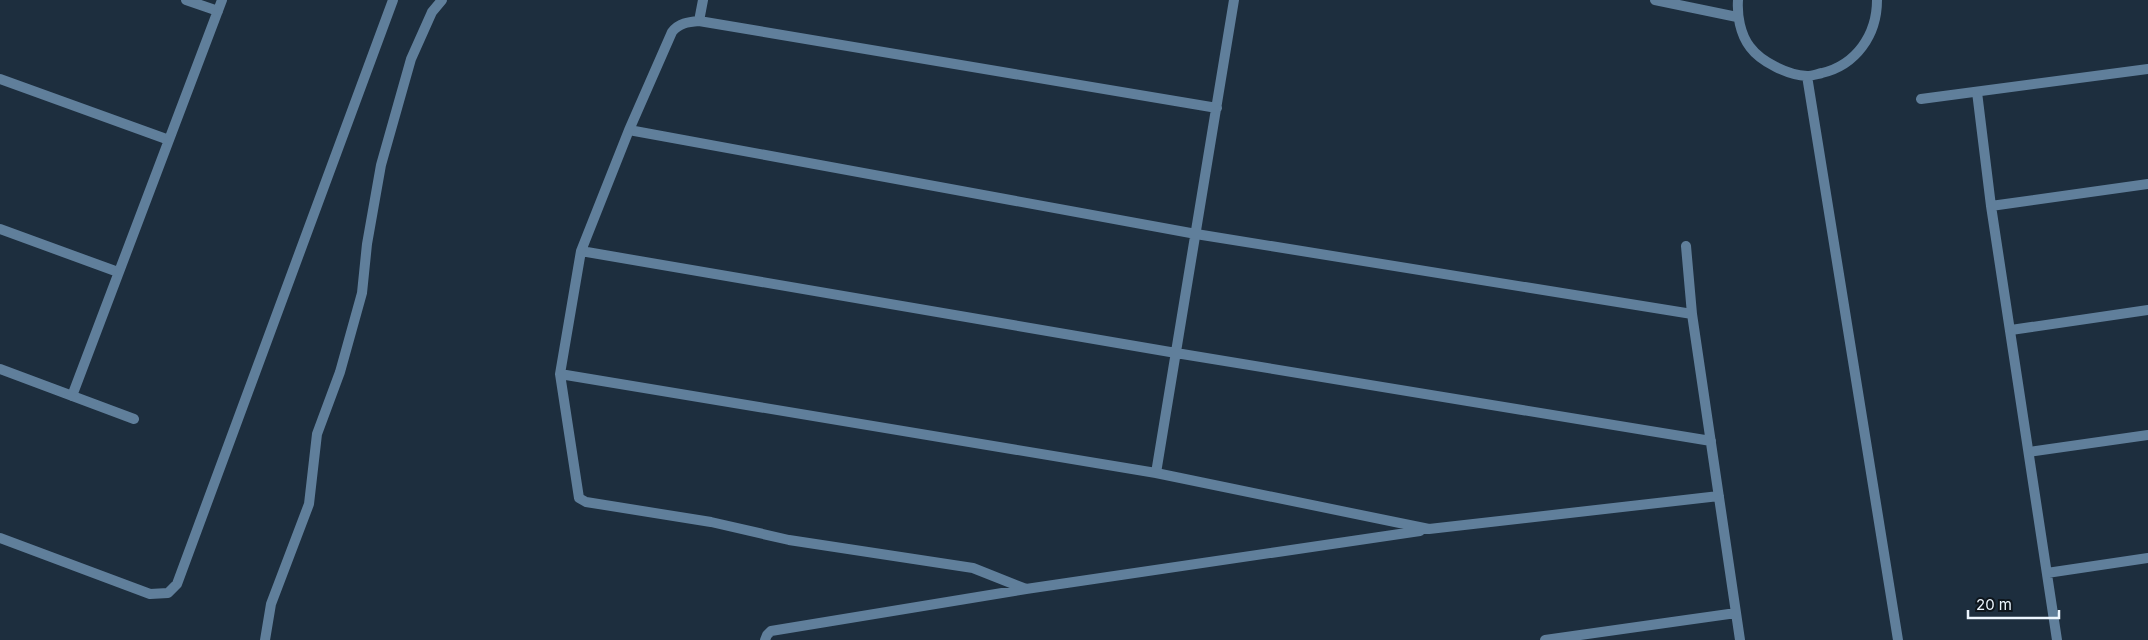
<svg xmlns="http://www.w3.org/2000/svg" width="2148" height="640" viewBox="0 0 2148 640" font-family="Inter,sans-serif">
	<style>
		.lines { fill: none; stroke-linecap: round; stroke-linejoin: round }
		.minor { stroke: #607f9b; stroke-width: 10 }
	</style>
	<rect width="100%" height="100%" fill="#1d2e3e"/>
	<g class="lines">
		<path class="minor" d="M186,0L218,11
			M703,0L699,21C688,22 679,23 672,32L629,130L581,251L560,374L579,498L586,502L711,522L789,540L973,568L1026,589L771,631L767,635L765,640
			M1234,0L1156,473L1429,529L1719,496
			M1655,0L1737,17
			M1738,0C1737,15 1740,34 1750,47C1761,62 1788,75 1807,76C1812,76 1817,74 1822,73C1856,65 1877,35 1877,0
			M699,21L1217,108
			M1807,76L1898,640
			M0,79L169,140
			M1977,92L1991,206L2057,640
			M1921,99L2148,69
			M629,130L1196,234L1692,314
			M1991,206L2148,184
			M0,229L118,272
			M1686,246L1692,314L1740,640
			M581,251L1176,353L1711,441
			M2011,330L2148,310
			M0,369L134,419
			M560,374L1156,473
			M72,396L222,0
			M2029,452L2148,435
			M0,538L150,594L168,593L177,584L393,0
			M2047,573L2148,558
			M1026,589L1420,531
			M265,640L271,604L309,504L317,434L340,372L362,293L367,244L381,165L411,59L432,12L442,0
			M1545,640L1736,613"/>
	</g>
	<path d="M1968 610v8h91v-8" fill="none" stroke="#edf6ff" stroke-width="2.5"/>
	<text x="1976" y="610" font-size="15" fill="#edf6ff" stroke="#0e161d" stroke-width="4" paint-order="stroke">20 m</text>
</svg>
